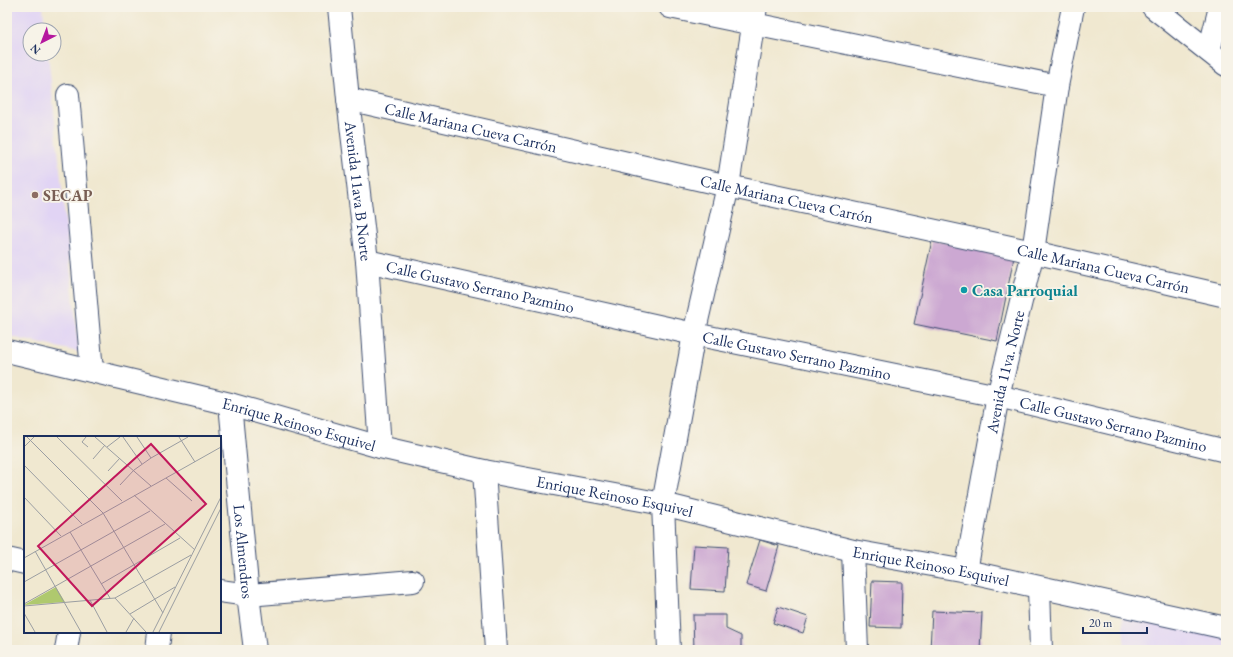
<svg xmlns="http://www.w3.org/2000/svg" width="1233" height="657" viewBox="0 0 1233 657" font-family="'EB Garamond',serif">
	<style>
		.built { fill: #e1d4f4 }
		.building { fill: #cca8d2 }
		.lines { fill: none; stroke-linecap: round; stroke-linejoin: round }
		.minor-casing { stroke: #3b4b6f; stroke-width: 24 }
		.minor { stroke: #fff; stroke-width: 22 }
		.education-dot { fill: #8d6e63; stroke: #f7f3e8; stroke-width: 1.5 }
		.culture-dot { fill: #0f9aa8; stroke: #f7f3e8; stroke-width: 1.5 }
		.labels { text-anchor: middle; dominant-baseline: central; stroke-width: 3.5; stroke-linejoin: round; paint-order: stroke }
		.street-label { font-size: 16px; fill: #1b2f5e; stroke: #f7f3e8 }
		.education-label { font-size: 16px; font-weight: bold; fill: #785e54; stroke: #f7f3e8; text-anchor: start }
		.culture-label { font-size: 16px; font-weight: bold; fill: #0d838f; stroke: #f7f3e8; text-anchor: start }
		.inset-road { fill: none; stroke: #9b9ea2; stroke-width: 1 }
		.view { fill: #c2185b; fill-opacity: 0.15; stroke: #c2185b; stroke-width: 2 }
		.inset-edge { fill: none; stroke: #1b2f5e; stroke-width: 2 }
	</style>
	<rect width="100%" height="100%" fill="#f7f3e8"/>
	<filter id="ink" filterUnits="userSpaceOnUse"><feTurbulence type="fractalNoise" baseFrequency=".025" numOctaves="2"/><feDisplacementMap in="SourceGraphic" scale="8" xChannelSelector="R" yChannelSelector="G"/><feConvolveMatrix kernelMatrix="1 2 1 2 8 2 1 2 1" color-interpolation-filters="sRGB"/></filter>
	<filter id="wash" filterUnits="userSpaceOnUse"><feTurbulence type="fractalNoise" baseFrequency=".012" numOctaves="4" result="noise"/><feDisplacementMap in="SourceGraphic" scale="16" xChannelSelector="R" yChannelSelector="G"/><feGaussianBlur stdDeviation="0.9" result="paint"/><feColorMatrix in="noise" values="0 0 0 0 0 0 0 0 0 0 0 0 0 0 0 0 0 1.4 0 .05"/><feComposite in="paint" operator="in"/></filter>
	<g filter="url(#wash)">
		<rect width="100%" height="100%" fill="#f0e8d0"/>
		<path class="built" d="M7,7H43L45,30H30V54H48L79,352L7,336Z
			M1122,612L1226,634V650H1125Z"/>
		<g id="blocks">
			<path class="building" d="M932,240L1014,257L997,341L914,324Z
				M760,540L779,546L766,591L746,585Z
				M694,545L728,547L725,591L691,589Z
				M872,581L902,582L901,628L870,627Z
				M778,607L808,617L803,633L773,623Z
				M932,611L982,613L980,650H930Z
				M693,615H726V629L741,636V650H694Z"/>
		</g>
	</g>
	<g filter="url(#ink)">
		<use href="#blocks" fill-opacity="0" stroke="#3b4b6f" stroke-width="1"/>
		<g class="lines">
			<defs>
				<g id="minor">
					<path id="s1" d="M339,7L348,99L367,261L380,447"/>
					<path d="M670,7L1057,86"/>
					<path d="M1153,7L1226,65"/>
					<path d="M1209,51L1220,7"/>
					<path d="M68,95L92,371"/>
					<path id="s2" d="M348,99L728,186L1033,252L1226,296"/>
					<path id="s3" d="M367,261L694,334L998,396L1226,451"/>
					<path id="s4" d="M7,351L230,404L380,447L484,471L663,504L853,551L966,571L1226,628"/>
					<path id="s5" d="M230,404L248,595L255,650"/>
					<path d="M484,471L496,650"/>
					<path d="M853,551L857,650"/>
					<path d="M7,559L25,563"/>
					<path id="s6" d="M966,571L998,396L1033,252L1057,86L1073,7"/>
					<path d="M1039,588L1041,650"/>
					<path d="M220,591L248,595L413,581"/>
					<path d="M66,650L69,632"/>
					<path d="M157,650L159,632"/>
					<path d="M669,650L663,504L694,334L728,186L756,7"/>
				</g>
			</defs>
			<use href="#minor" class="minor-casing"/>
			<use href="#minor" class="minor"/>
		</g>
	</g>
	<circle class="education-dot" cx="35" cy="195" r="4"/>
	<circle class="culture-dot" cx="964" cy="290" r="4"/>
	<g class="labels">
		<g class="street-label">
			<text stroke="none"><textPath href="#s2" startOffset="126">Calle Mariana Cueva Carrón</textPath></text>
			<text stroke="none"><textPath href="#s1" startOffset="185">Avenida 11ava B Norte</textPath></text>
			<text stroke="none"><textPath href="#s2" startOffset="450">Calle Mariana Cueva Carrón</textPath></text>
			<text stroke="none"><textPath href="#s2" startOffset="774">Calle Mariana Cueva Carrón</textPath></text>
			<text stroke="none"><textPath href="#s3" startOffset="116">Calle Gustavo Serrano Pazmino</textPath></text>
			<text stroke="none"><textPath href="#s3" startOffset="440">Calle Gustavo Serrano Pazmino</textPath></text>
			<text stroke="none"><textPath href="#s6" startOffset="203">Avenida 11va. Norte</textPath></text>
			<text stroke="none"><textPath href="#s4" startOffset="301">Enrique Reinoso Esquivel</textPath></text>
			<text stroke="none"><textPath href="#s3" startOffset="764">Calle Gustavo Serrano Pazmino</textPath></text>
			<text stroke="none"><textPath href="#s4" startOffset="625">Enrique Reinoso Esquivel</textPath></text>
			<text stroke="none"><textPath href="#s5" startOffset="148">Los Almendros</textPath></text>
			<text stroke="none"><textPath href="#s4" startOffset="949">Enrique Reinoso Esquivel</textPath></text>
		</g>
		<g class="education-label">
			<text x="43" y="195">SECAP</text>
		</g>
		<g class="culture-label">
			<text x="972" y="290">Casa Parroquial</text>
		</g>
	</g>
	<g transform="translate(24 436)">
		<rect width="197" height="197" fill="#f0e8d0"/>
		<path d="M32,151L41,166L0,169Z" fill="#afc96e"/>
		<path class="inset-road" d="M3,1L79,77L139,177M33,1L98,65M62,1L58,6L64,11M71,1L127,50M99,1L118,28M113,1L127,22M155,1L171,26M0,11L10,1M83,11L96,1M69,23L81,9M0,29L58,88M84,35L96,22M142,42L168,65M96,49L110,34L127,22L164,1M110,59L171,114M0,61L37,100M46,96L86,162M11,115L57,196M0,122L197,11M0,146L126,75M77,148L156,102M91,162L122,196M66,164L83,196M0,168L141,88M0,170L91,162L167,119M0,177L11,196M106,178L151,151M102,196L110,182M129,196L197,61M135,196L197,72"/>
		<path class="view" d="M127,8L182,68L68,170L14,110Z"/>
		<rect width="197" height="197" class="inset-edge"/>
	</g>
	<rect width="1233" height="657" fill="none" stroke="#f7f3e8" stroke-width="24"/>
	<g transform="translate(42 42) rotate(222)"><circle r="19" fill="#f7f3e8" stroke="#9fa5b1"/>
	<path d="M0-3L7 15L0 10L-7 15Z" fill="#b5179e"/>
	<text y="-6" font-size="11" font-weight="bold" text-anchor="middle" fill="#1b2f5e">N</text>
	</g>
	<path d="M1083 627v6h64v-6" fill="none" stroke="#1b2f5e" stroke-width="2"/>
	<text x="1089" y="627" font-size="12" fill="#1b2f5e" stroke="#f7f3e8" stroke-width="3" paint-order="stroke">20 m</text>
</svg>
